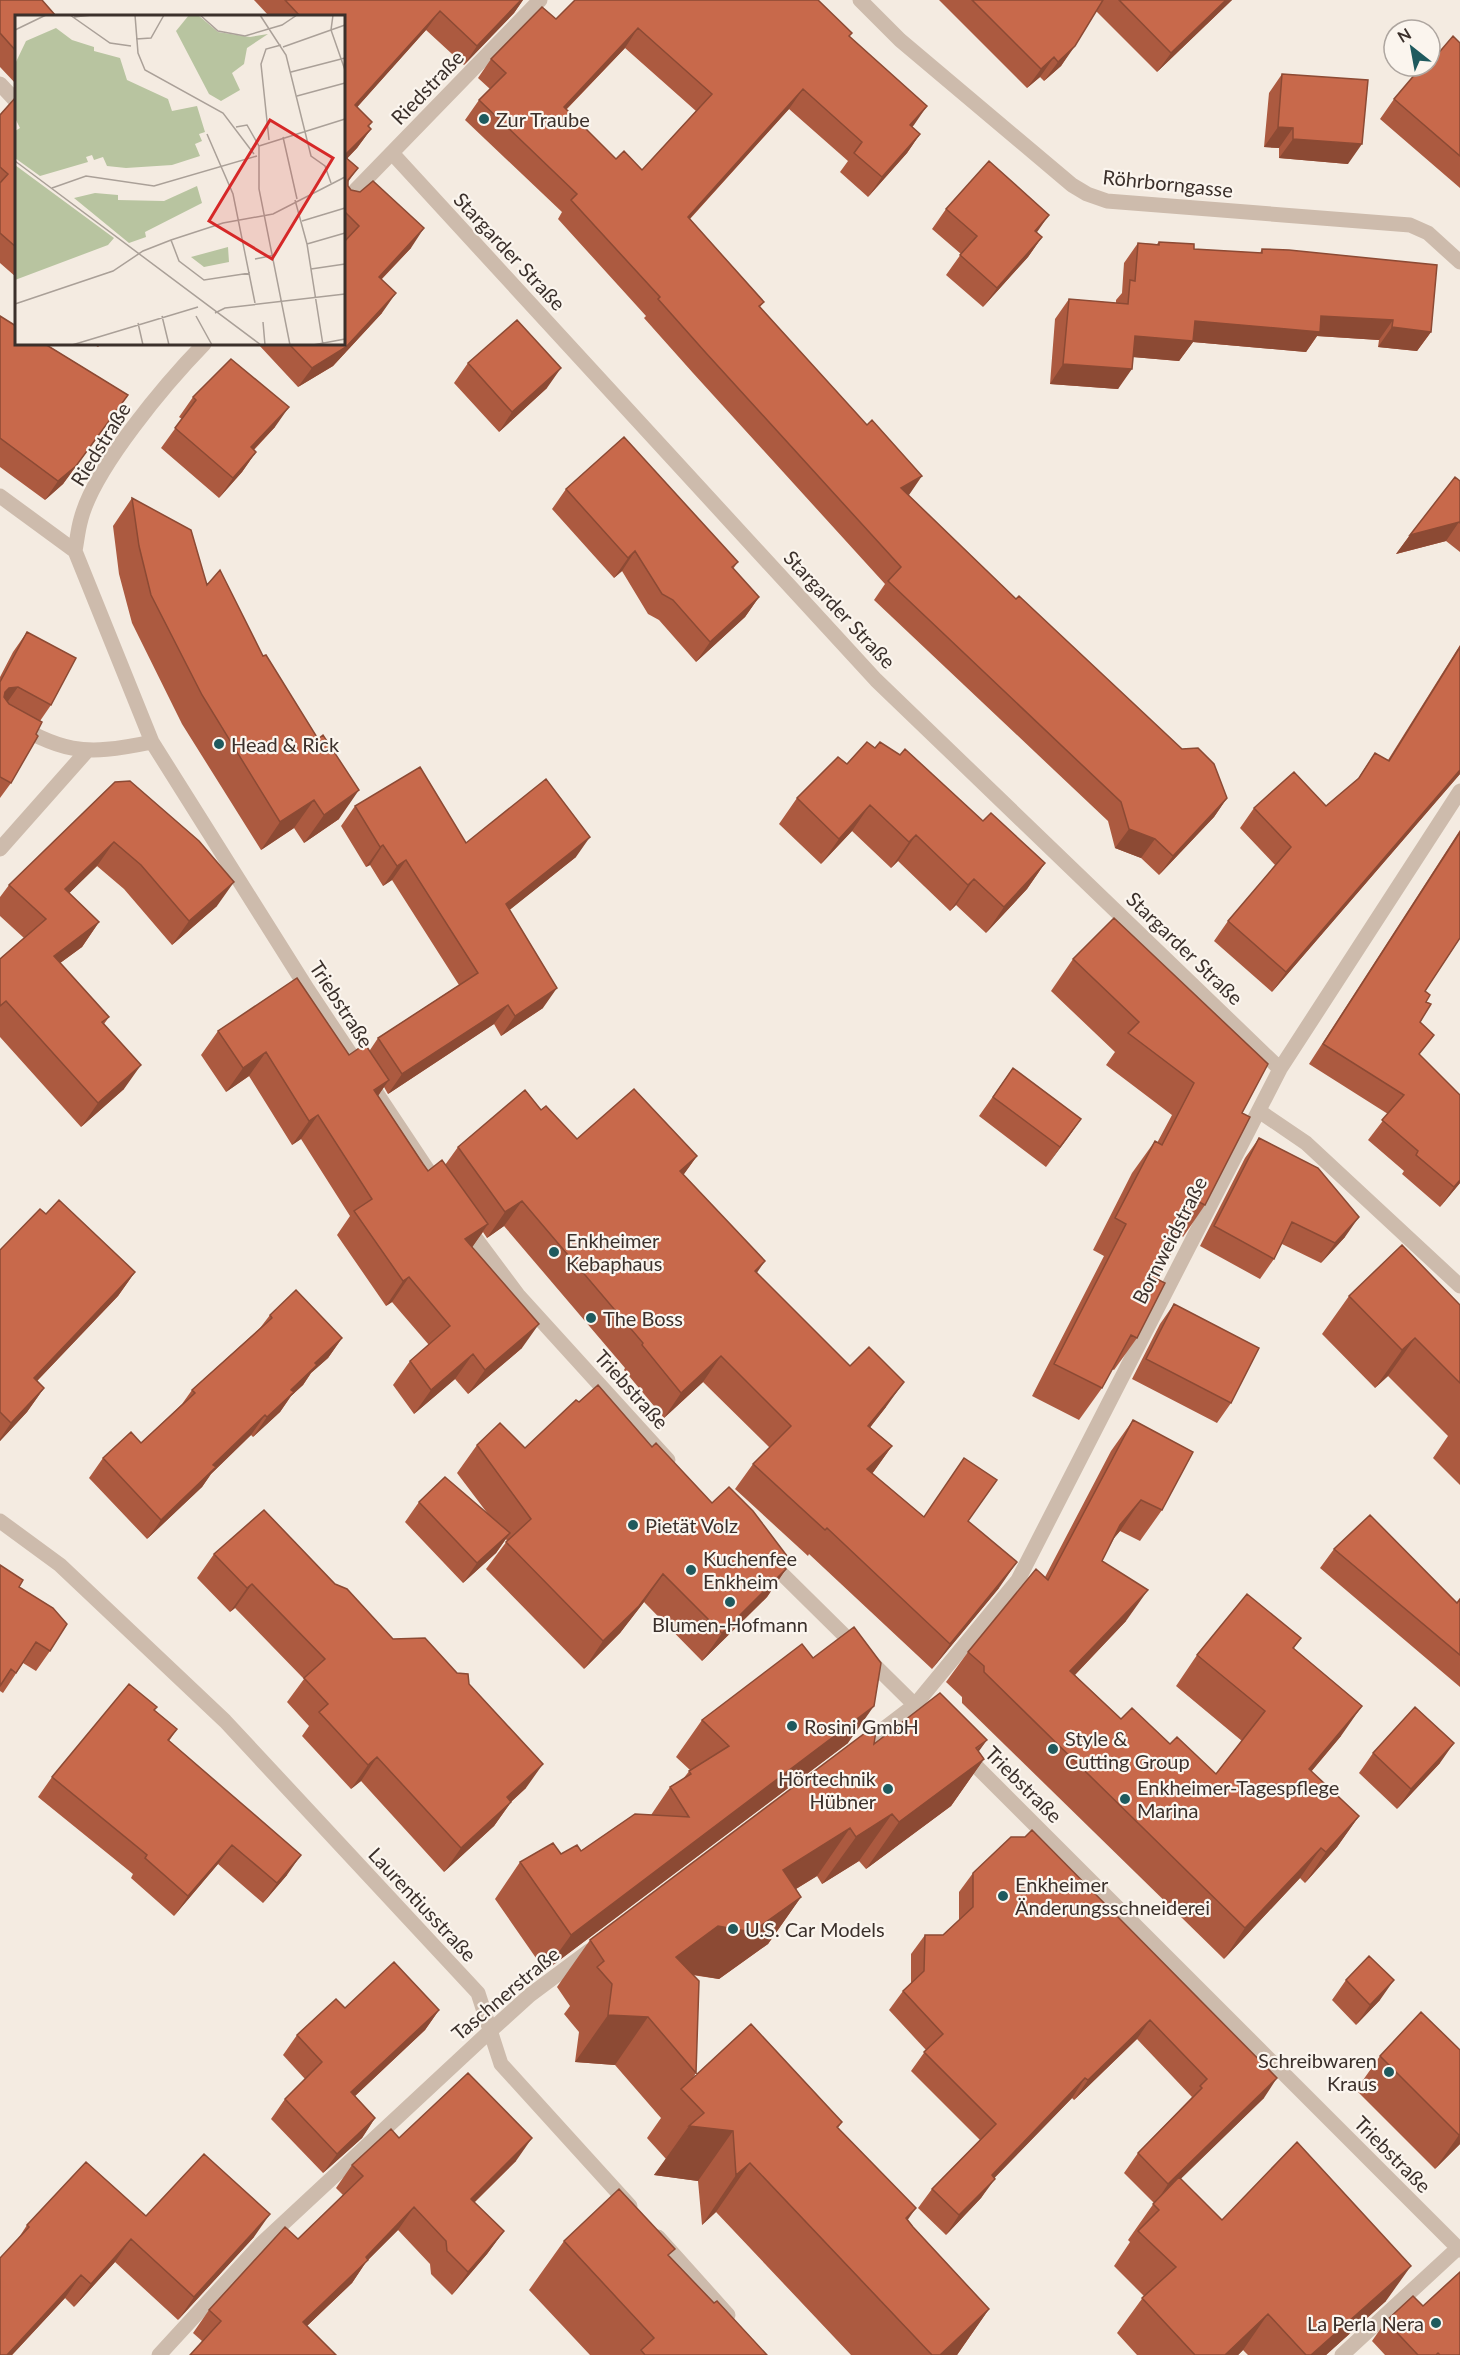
<svg xmlns="http://www.w3.org/2000/svg" width="1460" height="2355" viewBox="0 0 1460 2355" font-family="Lato,sans-serif">
	<style>
		.lines { fill: none; stroke-linecap: round; stroke-linejoin: round }
		.minor { stroke: #cdbbac; stroke-width: 15 }
		.wall { fill: #ac5a40; fill-rule: evenodd }
		.shaded-wall { fill: #8c4a34 }
		.building { fill: #c8694b; stroke: #8c4a34; stroke-width: 1.5; fill-rule: evenodd }
		.poi-dot { fill: #1f5a5e; stroke: #fbf5ee; stroke-width: 2 }
		.labels { text-anchor: middle; dominant-baseline: central; stroke-width: 4.5; stroke-linejoin: round; paint-order: stroke }
		.street-label { font-size: 20px; fill: #3b302b; stroke: #fbf5ee }
		.poi-label { font-size: 20px; fill: #3b302b; stroke: #fbf5ee; text-anchor: start }
		.inset-road { fill: none; stroke: #aaa098; stroke-width: 1.5 }
		.view { fill: #d62828; fill-opacity: 0.15; stroke: #d62828; stroke-width: 3 }
		.inset-edge { fill: none; stroke: #3b302b; stroke-width: 3 }
	</style>
	<rect width="100%" height="100%" fill="#f4ebe1"/>
	<g class="lines">
		<path class="minor" d="M860,0L900,40L1072,185L1087,194L1107,201L1410,225L1428,233L1460,262
			M0,84L16,101
			M392,153L876,680L1280,1069
			M344,202L540,0
			M204,344C167,382 94,468 81,519C78,529 77,540 75,551L152,742L308,990L439,1187
			M0,496L75,551
			M0,716C63,752 80,757 152,742
			M0,849L86,752
			M1259,1111L1306,1143L1460,1286
			M465,1224L518,1295L668,1460
			M0,1521L60,1565L225,1721L478,1993L501,2064L630,2206
			M768,1560L932,1722
			M860,1747L915,1705L1018,1580L1280,1069L1460,791
			M964,1754L1460,2250
			M658,2237L728,2315
			M159,2355L261,2244L489,2032L530,1995L589,1951
			M1342,2355L1458,2248"/>
	</g>
	<path class="wall" d="M0,0L16,16V84L0,67Z
		M254,0H523L514,13L464,65L426,30L357,107L371,129L357,148L347,158L358,168L348,182V186L351,190L411,248L381,280L382,313L333,366L298,387L258,344H344V16H269Z
		M939,0H1232L1157,72L1096,11L1061,66L1044,81L1040,77L1027,88Z
		M556,19L849,37L912,127L920,134L907,153L868,197L840,172L848,161L789,109L690,219L764,302L760,307L908,495L1016,599L1227,798L1214,817L1159,875L1141,858L1115,848L1108,821L874,600L885,584L693,373L644,318L646,316L558,219L562,212L465,120L479,100L490,89L478,78L491,59ZM625,48L696,111L642,170L616,159L566,110Z
		M1460,43V188L1380,119L1394,99L1430,66Z
		M1282,74L1348,164L1279,158V148L1264,147L1269,93Z
		M16,97V277L0,263V115Z
		M946,209L1037,233L1042,237L1028,257L983,307L946,275L961,254L932,229Z
		M1159,242L1194,249L1260,253L1262,249L1431,332L1417,351L1378,347L1379,340L1317,336L1306,352L1193,342L1179,361L1133,357L1118,389L1050,384L1055,319L1069,299L1116,303V300L1122,293L1124,263L1138,243L1157,244Z
		M0,316L128,395L63,484L45,500L0,467Z
		M93,344H101L98,347Z
		M468,363L547,388L499,432L454,383Z
		M193,397L275,427L254,450L256,452L242,472L219,498L161,448L182,419L179,417Z
		M1460,481V552L1446,541L1396,554L1410,535Z
		M566,489L738,562L733,569L759,597L745,617L696,662L659,620L648,614L622,571L614,578L552,509Z
		M132,498L207,585L339,819L304,843L294,828L261,850L182,724L132,623L119,574L113,526Z
		M27,632L51,705L40,721L11,783L0,798V677L13,652Z
		M1460,645V774L1272,992L1214,941L1228,921L1276,866L1240,828L1254,808L1326,806L1357,780L1375,753L1388,760Z
		M875,748L1045,863L1027,889L986,933L956,905L950,911L898,861L891,868L852,831L821,864L779,824L797,798Z
		M115,782L217,906L172,945L124,889L97,866L69,893L99,922L82,947L60,963L109,1017L104,1024L124,1089L81,1127L0,1037V959L24,938L0,916V897L9,885Z
		M355,806L466,843L576,857L509,910L543,1008L501,1036L494,1024L388,1094L384,1087L378,1096L428,1171L445,1165L458,1147L541,1110L577,1139L697,1156L683,1175L757,1273L886,1407L870,1427L892,1446L872,1474L924,1517L968,1521L999,1588L932,1669L809,1554L808,1556L735,1489L753,1464L770,1448L703,1382L664,1418L624,1370L625,1368L504,1226L487,1238L483,1232L472,1247L522,1348L468,1394L455,1379L414,1414L393,1385L410,1361L429,1345L392,1302L386,1306L337,1235L350,1216L301,1139L292,1145L249,1076L226,1092L201,1055L218,1031L349,1055L370,1050L378,1038L459,985L392,880L383,886L370,865L366,867L341,826Z
		M1460,830V938L1425,991L1426,1002L1420,1022V1055L1460,1183L1440,1207L1402,1174L1404,1171L1368,1140L1388,1114L1309,1064Z
		M1073,959L1242,1113L1205,1205L1183,1237L1180,1235L1157,1279L1137,1338L1114,1370L1112,1369L1102,1388L1079,1420L1032,1396L1104,1256L1093,1250L1132,1173L1155,1141L1157,1143L1172,1115L1106,1065L1115,1052L1051,991Z
		M1013,1068L1081,1119L1046,1167L979,1116Z
		M1259,1138L1345,1237L1321,1263L1282,1244L1274,1259L1260,1279L1200,1246L1245,1158Z
		M46,1214L135,1272L118,1296L37,1381L44,1388L27,1412L0,1441V1250Z
		M1349,1296L1460,1305V1485L1433,1458L1448,1436L1388,1376L1375,1388L1322,1334Z
		M1174,1304L1231,1403L1217,1423L1132,1379L1160,1324Z
		M270,1315L342,1338L328,1358L311,1373L303,1385L291,1396L280,1412L253,1437L251,1435L211,1474L202,1487L147,1539L89,1478L103,1458L141,1443L182,1404L192,1390L260,1328Z
		M579,1402L652,1447L712,1503L786,1569L767,1597L702,1661L644,1602L620,1633L584,1669L486,1569L507,1541L506,1539L496,1553L463,1583L405,1522L419,1502L488,1514L457,1473L477,1445L525,1448Z
		M1133,1420L1162,1510L1140,1541L1120,1531L1114,1538L1102,1561L1126,1621L1075,1675L1121,1719L1170,1744L1216,1774L1242,1741L1176,1686L1197,1655L1301,1638L1294,1648L1341,1736L1311,1772L1359,1816L1337,1847L1305,1883L1300,1878L1224,1959L962,1703V1697L946,1682L968,1652L1045,1577L1111,1451Z
		M1334,1549L1457,1603L1460,1599V1687L1320,1568Z
		M214,1554L335,1584L393,1639L457,1673L469,1684L526,1788L511,1802L494,1826L444,1872L361,1781L351,1789L302,1736L309,1726L287,1702L304,1679L235,1608L230,1612L197,1578Z
		M0,1565L19,1587L50,1651L36,1671L23,1663L3,1693L0,1691Z
		M155,1711L177,1729L169,1741L287,1875L263,1903L218,1864L174,1916L131,1878L133,1874L38,1797L52,1777Z
		M702,1720L848,1743L545,1971L495,1899L520,1862L581,1851L651,1815L670,1787L683,1779L690,1770L676,1757Z
		M987,1740L978,1751L984,1759L951,1806L866,1869L859,1861L822,1884L817,1876L796,1889L801,1897L768,1944L719,1979L692,1975L696,2073L692,2079L842,2122L838,2128L913,2227L989,2309L957,2355H851L716,2212L702,2225L698,2181L654,2175L666,2159L647,2138L661,2118L615,2065L575,2062L579,2032L564,2014L570,2006L557,1987L590,1940L874,1744Z
		M1373,1753L1440,1763L1397,1809L1359,1773Z
		M973,1873L1264,2098L1180,2179L1222,2220L1386,2301L1326,2355H1248L1243,2350L1238,2355H1137L1117,2333L1144,2296L1114,2266L1130,2242L1128,2240L1154,2203L1124,2173L1138,2153L1192,2097L1137,2039L1074,2100L1072,2098L994,2178L981,2198L946,2235L918,2208L932,2189L980,2140L911,2071L926,2050L889,2010L903,1991L911,1983V1954L925,1935H943L959,1920V1892Z
		M1346,1980L1380,2000L1356,2025L1332,2000Z
		M345,2008L439,2010L425,2030L355,2096L375,2118L362,2138L323,2173L271,2119L285,2099L305,2079L283,2055L297,2035Z
		M1460,2050V2144L1435,2169L1356,2090L1380,2056Z
		M399,2138L516,2161L474,2203L504,2231L487,2254L452,2295L431,2274L430,2264L398,2230L366,2262L352,2283L307,2326L202,2341L193,2333L209,2310L298,2239L343,2195L336,2188L352,2165Z
		M146,2216L254,2237L178,2320L115,2262L74,2307L65,2298L12,2355H0L16,2242L27,2225Z
		M564,2241L669,2257L714,2303L767,2355H590L529,2290Z
		M1423,2306L1460,2355H1385L1372,2341L1386,2321Z"/>
	<path class="shaded-wall" d="M521,0H523L514,13L464,65L477,46Z
		M1226,0H1232L1157,72L1171,53Z
		M440,11L426,30L344,122L355,105Z
		M638,28L625,48L550,126L564,107Z
		M1075,46L1061,66L1044,81L1058,62Z
		M1054,57L1040,77L1027,88L1041,69Z
		M803,89L789,109L674,236L688,217Z
		M927,106L914,125L897,145L910,125Z
		M372,122L359,140L371,129L357,148L344,162V157Z
		M1278,127L1293,128L1279,148L1264,147Z
		M920,134L907,153L868,197L882,177Z
		M1293,139L1362,144L1348,164L1279,158Z
		M1049,215L1035,235V231Z
		M424,228L411,248L365,296L379,277Z
		M1042,237L1028,257L983,307L997,288Z
		M396,293L382,313L333,366L298,387L312,368Z
		M1321,316L1393,320L1379,340L1317,336L1306,352L1193,342L1179,361L1121,356L1135,336L1195,321Z
		M1392,327L1431,332L1417,351L1378,347Z
		M1063,364L1132,369L1118,389L1050,384Z
		M561,368L547,388L499,432L512,412Z
		M128,395L63,484L45,500L58,481Z
		M289,407L275,427L237,467L251,447Z
		M256,452L242,472L219,498L233,478Z
		M922,476L909,495L888,507L901,488Z
		M1459,522L1446,541L1396,554L1410,535Z
		M635,551L622,571L614,578L628,558Z
		M759,597L745,617L696,662L710,642Z
		M18,687L4,707H0L5,692L9,688Z
		M1460,770V774L1272,992L1286,972Z
		M359,790L339,819L304,843L324,815Z
		M1227,798L1214,817L1159,875L1173,856Z
		M314,800L294,828L261,850L280,822Z
		M870,805L852,831L821,864L839,839Z
		M1129,829L1155,839L1141,858L1115,848Z
		M916,835L898,861L891,868L909,842Z
		M590,837L576,857L492,924L506,904Z
		M114,842L97,866L49,913L65,889Z
		M383,845L370,865L366,867L380,847Z
		M406,860L392,880L383,886L397,866Z
		M1045,863L1027,889L986,933L1004,907Z
		M974,879L956,905L950,911L968,885Z
		M234,882L217,906L172,945L189,921Z
		M99,922L82,947L37,980L54,956Z
		M557,988L543,1008L501,1036L515,1016Z
		M508,1005L494,1024L388,1094L402,1074Z
		M266,1052L249,1076L226,1092L243,1068Z
		M141,1065L124,1089L81,1127L98,1103Z
		M389,1080L372,1104L374,1090Z
		M318,1115L301,1139L292,1145L309,1121Z
		M1081,1119L1067,1139L1046,1167L1060,1147Z
		M697,1156L679,1181L680,1171Z
		M1460,1180V1183L1440,1207L1454,1187Z
		M522,1201L504,1226L487,1238L505,1212Z
		M1359,1217L1345,1237L1321,1263L1335,1243Z
		M488,1224L471,1249L465,1239Z
		M765,1261L747,1287L755,1271Z
		M135,1272L118,1296L17,1402L34,1378Z
		M409,1277L392,1302L386,1306L403,1281Z
		M539,1324L522,1348L468,1394L485,1370Z
		M342,1338L328,1358L311,1373L303,1385L291,1396L280,1412L253,1437L267,1417L315,1363Z
		M1415,1338L1388,1376L1375,1388L1402,1350Z
		M473,1354L455,1379L414,1414L431,1390Z
		M721,1356L703,1382L664,1418L681,1393Z
		M904,1382L886,1407L851,1452L868,1426Z
		M44,1388L27,1412L0,1441V1439L11,1423Z
		M265,1415L251,1435L211,1474L202,1487L147,1539L161,1520L213,1465Z
		M892,1446L874,1471L849,1495L867,1469Z
		M1141,1500L1120,1531L1099,1556L1120,1525Z
		M510,1533L496,1553L463,1583L477,1563Z
		M790,1560L777,1577L786,1569L767,1597L702,1661L722,1633Z
		M1017,1562L999,1588L932,1669L950,1644Z
		M663,1574L644,1602L620,1633L584,1669L603,1641Z
		M252,1584L235,1608L230,1612L247,1588Z
		M1148,1590L1126,1621L1049,1702L1070,1671Z
		M874,1706L848,1743L545,1971L571,1935Z
		M1362,1706L1341,1736L1287,1800L1309,1769Z
		M987,1740L961,1776L984,1759L951,1806L866,1869L899,1822Z
		M1454,1743L1440,1763L1397,1809L1411,1789Z
		M377,1757L361,1781L351,1789L368,1765Z
		M543,1764L526,1788L490,1821L507,1797Z
		M511,1802L494,1826L444,1872L461,1848Z
		M892,1814L859,1861L822,1884L856,1837Z
		M1359,1816L1337,1847L1305,1883L1326,1852Z
		M850,1828L817,1876L750,1917L783,1870Z
		M232,1845L218,1864L174,1916L188,1896Z
		M1321,1848L1300,1878L1224,1959L1245,1928Z
		M301,1855L287,1875L263,1903L277,1883Z
		M801,1897L768,1944L719,1979L684,1973L676,1957L718,1926Z
		M1394,1980L1380,2000L1356,2025L1370,2005Z
		M439,2010L425,2030L338,2112L351,2092Z
		M608,2015L648,2017L615,2065L575,2062Z
		M1150,2020L1137,2039L1074,2100L1088,2080Z
		M1085,2078L1072,2098L978,2195L992,2175Z
		M1277,2078L1264,2098L1155,2204L1168,2184Z
		M375,2118L362,2138L323,2173L337,2154Z
		M689,2126L733,2131L698,2181L654,2175Z
		M1460,2134V2144L1435,2169L1459,2135Z
		M532,2138L516,2161L454,2222L471,2199Z
		M750,2163L716,2212L702,2225L736,2175Z
		M995,2179L981,2198L946,2235L959,2215Z
		M414,2207L398,2230L366,2262L352,2283L287,2345L303,2322Z
		M916,2208L881,2258L906,2218Z
		M270,2214L254,2237L178,2320L194,2297Z
		M504,2231L487,2254L452,2295L468,2272Z
		M131,2239L115,2262L74,2307L91,2284Z
		M1411,2266L1386,2301L1326,2355H1311Z
		M81,2275L65,2298L12,2355H7Z
		M989,2309L957,2355H940Z
		M1268,2314L1243,2350L1238,2355H1225Z"/>
	<path class="building" d="M0,0H42L56,16H16V51L0,33Z
		M285,0H521L477,46L440,11L355,105L372,122L368,126L371,129L344,156L358,168L348,180V186L351,190L360,192L373,181L424,228L379,277L396,293L346,347L312,368L289,344H344V242L359,226L344,211V16H300Z
		M575,0H818L852,33L849,36L927,106L910,125L920,134L882,177L854,153L862,142L803,89L688,217L764,302L759,306L867,425L872,420L922,476L901,488L1016,599L1019,596L1182,749L1198,748L1214,764L1227,798L1173,856L1155,839L1129,829L1121,802L888,581L901,567L706,353L658,299L660,297L571,200L577,194L479,100L506,73L491,59L542,7L556,19ZM638,28L712,94L642,170L624,151L616,159L564,107Z
		M972,0H1103L1075,46L1058,62L1054,57L1041,69Z
		M1119,0H1226L1171,53Z
		M1453,36L1460,43V156L1394,99L1422,66H1430V63Z
		M1282,74L1368,80L1362,144L1293,139V128L1278,127Z
		M16,97V247L0,233V183L8,174L0,167V115Z
		M989,161L1049,215L1035,231L1042,237L997,288L960,255L977,236L946,209Z
		M1159,242L1194,244V249L1262,253V249L1289,250L1437,265L1431,332L1392,327L1393,320L1321,316L1320,332L1195,321L1193,341L1135,336L1132,369L1063,364L1069,299L1128,304L1130,280L1135,281L1138,243L1159,245Z
		M0,316L16,326V344H45L128,395L76,466L58,481L0,438Z
		M517,320L561,368L512,412L468,363Z
		M231,359L289,407L251,447L256,452L233,478L175,428L196,400L193,397Z
		M624,437L738,562L732,567L759,597L710,642L673,600L662,594L635,551L628,558L566,489Z
		M1455,477L1460,481V523L1459,522L1410,535Z
		M132,498L191,530L207,585L220,570L263,656L266,655L318,739L323,735L359,790L324,815L314,800L280,822L202,695L151,595L139,546Z
		M27,632L76,658L51,705L18,687L9,688L5,692L4,697L9,704L42,722L36,734L38,736L11,783L0,777V682Z
		M1460,647V770L1286,972L1228,921L1291,847L1254,808L1294,772L1326,806L1359,778L1375,753L1389,761Z
		M867,742L875,748L880,742L900,755L905,749L983,821L991,813L1045,863L1004,907L974,879L968,885L916,835L909,842L870,805L839,839L797,798L838,757L847,764Z
		M420,767L466,843L546,779L590,837L506,904L557,988L515,1016L508,1005L402,1074L378,1038L478,973L406,860L397,866L383,845L380,847L355,806Z
		M130,781L199,841L234,882L189,921L141,865L114,842L65,889L99,922L54,956L109,1017L102,1022L141,1065L98,1103L6,1001L0,1006V959L46,919L9,885L115,782Z
		M1460,832V938L1425,991L1430,995L1426,1002L1431,1004L1420,1022L1434,1035L1419,1054L1460,1095V1180L1454,1187L1416,1155L1418,1151L1382,1120L1404,1095L1323,1044Z
		M1114,918L1268,1064L1242,1113L1250,1117L1205,1205L1197,1201L1157,1279L1165,1283L1137,1338L1131,1335L1102,1388L1054,1364L1126,1224L1115,1218L1155,1141L1162,1145L1194,1083L1128,1033L1139,1022L1073,959Z
		M297,978L349,1055L365,1044L389,1080L374,1090L423,1164L428,1171L442,1160L488,1224L465,1239L539,1324L485,1370L473,1354L431,1390L410,1361L450,1326L409,1277L403,1281L354,1211L372,1199L318,1115L309,1121L266,1052L243,1068L218,1031Z
		M1013,1068L1081,1119L1060,1147L993,1097Z
		M634,1089L697,1156L680,1171L765,1261L755,1271L850,1366L869,1347L904,1382L868,1426L892,1446L867,1469L924,1517L964,1458L997,1480L968,1521L1017,1562L950,1644L827,1528L825,1530L753,1464L791,1426L721,1356L681,1393L642,1345L643,1343L522,1201L505,1212L458,1147L525,1090L541,1110L546,1106L577,1139Z
		M1259,1138L1318,1168L1359,1217L1335,1243L1292,1222L1274,1259L1214,1226Z
		M59,1200L135,1272L34,1378L44,1388L11,1423L0,1412V1250L40,1209L46,1214Z
		M1402,1245L1460,1305V1383L1415,1338L1402,1350L1349,1296Z
		M296,1290L342,1338L315,1363L317,1365L291,1390L294,1392L267,1417L265,1415L213,1465L216,1467L161,1520L103,1458L131,1432L141,1443L195,1393L192,1390L272,1318L270,1315Z
		M1174,1304L1259,1348L1231,1403L1146,1359Z
		M598,1385L652,1447L656,1443L712,1503L729,1487L753,1511L790,1560L783,1566L786,1569L722,1633L663,1574L639,1606L603,1641L506,1542L531,1519L477,1445L500,1423L525,1448L576,1400L579,1402Z
		M1133,1420L1193,1452L1162,1510L1141,1500L1120,1525L1102,1561L1148,1590L1070,1671L1121,1719L1132,1708L1170,1744L1177,1737L1216,1774L1265,1711L1197,1655L1247,1594L1301,1638L1293,1648L1362,1706L1309,1769L1359,1816L1326,1852L1321,1848L1245,1928L984,1672V1666L968,1652L1036,1569L1048,1580Z
		M445,1477L510,1533L477,1563L419,1502Z
		M264,1510L335,1584L347,1589L393,1639L425,1638L457,1673L468,1674L469,1684L543,1764L507,1797L511,1802L461,1848L377,1757L368,1765L319,1712L328,1704L304,1678L325,1659L252,1584L247,1588L214,1554Z
		M1370,1515L1457,1603L1460,1599V1655L1334,1549Z
		M0,1565L23,1580L19,1587L53,1608L67,1624L50,1651L36,1642L16,1673L11,1669L0,1686Z
		M854,1627L881,1663L874,1706L571,1935L520,1862L553,1843L561,1854L577,1845L581,1851L635,1814L689,1817L670,1787L691,1774L689,1771L729,1746L702,1720L802,1644L813,1658Z
		M129,1684L157,1707L154,1710L177,1729L168,1740L301,1855L277,1883L232,1845L188,1896L145,1858L147,1855L52,1777Z
		M940,1693L987,1740L976,1748L984,1759L899,1822L892,1814L856,1837L850,1828L783,1870L801,1897L752,1932L718,1926L676,1957L699,1981L696,2073L648,2017L608,2015L612,1984L597,1967L604,1961L590,1940L877,1724L874,1744Z
		M1415,1707L1454,1743L1411,1789L1373,1753Z
		M1032,1830L1277,2078L1168,2184L1138,2153L1202,2088L1200,2086L1207,2079L1150,2020L1088,2080L1085,2078L992,2175L995,2179L959,2215L932,2189L996,2124L924,2052L943,2034L903,1991L924,1971L925,1935H943L973,1907V1873L1011,1837H1025Z
		M1369,1956L1394,1980L1370,2005L1346,1980Z
		M394,1962L439,2010L351,2092L375,2118L337,2154L285,2099L322,2062L297,2035L336,1999L345,2008Z
		M1421,2012L1460,2050V2134L1459,2135L1380,2056Z
		M751,2024L842,2122L837,2127L916,2208L906,2218L913,2227L989,2309L940,2355H932L750,2163L736,2175L733,2131L689,2126L704,2113L681,2089Z
		M468,2073L532,2138L471,2199L504,2231L468,2272L447,2251L446,2241L414,2207L366,2257L368,2260L303,2322L336,2355H190L221,2321L209,2310L285,2227L298,2239L363,2176L352,2165L391,2129L399,2138Z
		M1297,2142L1411,2266L1311,2355H1306L1268,2314L1225,2355H1195L1142,2298L1176,2267L1138,2231L1159,2210L1153,2204L1179,2177L1222,2220Z
		M204,2154L270,2214L194,2297L131,2239L91,2284L81,2275L7,2355H0V2258L29,2227L27,2225L86,2162L146,2216Z
		M619,2189L675,2249L668,2255L714,2303L717,2301L767,2355H645L641,2350L654,2338L564,2241Z
		M1460,2272V2355H1440L1438,2353L1436,2355H1418L1386,2321L1413,2296L1423,2306Z"/>
	<g class="poi-dot">
		<circle cx="484" cy="119" r="6"/>
		<circle cx="219" cy="744" r="6"/>
		<circle cx="554" cy="1252" r="6"/>
		<circle cx="591" cy="1318" r="6"/>
		<circle cx="633" cy="1525" r="6"/>
		<circle cx="691" cy="1570" r="6"/>
		<circle cx="730" cy="1602" r="6"/>
		<circle cx="792" cy="1726" r="6"/>
		<circle cx="1053" cy="1749" r="6"/>
		<circle cx="888" cy="1789" r="6"/>
		<circle cx="1125" cy="1799" r="6"/>
		<circle cx="1003" cy="1896" r="6"/>
		<circle cx="733" cy="1929" r="6"/>
		<circle cx="1389" cy="2072" r="6"/>
		<circle cx="1436" cy="2323" r="6"/>
	</g>
	<g class="labels">
		<g class="street-label">
			<text transform="translate(427 87) rotate(-46)">Riedstraße</text>
			<text transform="translate(1168 183) rotate(6)">Röhrborngasse</text>
			<text transform="translate(510 251) rotate(47)">Stargarder Straße</text>
			<text transform="translate(100 444) rotate(-58)">Riedstraße</text>
			<text transform="translate(840 609) rotate(47)">Stargarder Straße</text>
			<text transform="translate(1185 948) rotate(44)">Stargarder Straße</text>
			<text transform="translate(342 1004) rotate(57)">Triebstraße</text>
			<text transform="translate(1169 1240) rotate(-63)">Bornweidstraße</text>
			<text transform="translate(632 1389) rotate(48)">Triebstraße</text>
			<text transform="translate(1024 1784) rotate(45)">Triebstraße</text>
			<text transform="translate(423 1904) rotate(47)">Laurentiusstraße</text>
			<text transform="translate(505 1993) rotate(-40)">Taschnerstraße</text>
			<text transform="translate(1393 2154) rotate(45)">Triebstraße</text>
		</g>
		<g class="poi-label">
			<text x="496" y="119">Zur Traube</text>
			<text x="231" y="744">Head &amp; Rick</text>
			<text x="566" y="1240">Enkheimer<tspan x="566" dy="23">Kebaphaus</tspan></text>
			<text x="603" y="1318">The Boss</text>
			<text x="645" y="1525">Pietät Volz</text>
			<text x="703" y="1558">Kuchenfee<tspan x="703" dy="23">Enkheim</tspan></text>
			<text x="730" y="1624" text-anchor="middle">Blumen-Hofmann</text>
			<text x="804" y="1726">Rosini GmbH</text>
			<text x="1065" y="1738">Style &amp;<tspan x="1065" dy="23">Cutting Group</tspan></text>
			<text x="876" y="1778" text-anchor="end">Hörtechnik<tspan x="876" dy="23">Hübner</tspan></text>
			<text x="1137" y="1787">Enkheimer-Tagespflege<tspan x="1137" dy="23">Marina</tspan></text>
			<text x="1015" y="1884">Enkheimer<tspan x="1015" dy="23">Änderungsschneiderei</tspan></text>
			<text x="745" y="1929">U.S. Car Models</text>
			<text x="1377" y="2060" text-anchor="end">Schreibwaren<tspan x="1377" dy="23">Kraus</tspan></text>
			<text x="1424" y="2323" text-anchor="end">La Perla Nera</text>
		</g>
	</g>
	<g transform="translate(15 15)">
		<rect width="330" height="330" fill="#f4ebe1"/>
		<path d="M174,0H183L203,17L235,22L253,19L232,33L229,49L217,58L225,75L206,86L194,79L161,16ZM41,13L57,25L79,32V36L105,43L112,65L153,84L157,96L182,91L190,117L184,119L187,126L180,129L185,141L157,150L111,153L92,151L88,142L79,145L77,140L71,142L73,147L25,161L0,143V116L5,113L0,103V49L11,26ZM0,150L99,223L93,230L0,265ZM182,171L187,188L130,217L131,222L114,228L59,183L80,178L103,180V185L149,186ZM213,232L214,247L189,252L176,242Z" fill="#b8c4a0"/>
		<path class="inset-road" d="M55,0L95,28L116,31M120,0L123,38L130,55L208,98L239,139M185,0L203,16L230,21L267,10L282,0M245,0L271,40L296,141L310,151L316,168M318,0L316,15L330,55M59,2L77,0M0,15L31,0M121,24L136,23L149,0M268,32L330,10M276,57L330,43M282,81L330,68M221,112L232,110L244,131M192,119L218,179L240,288M268,122L282,184M254,125L246,49L251,34L266,30M244,131V174L275,330M244,131L330,104M0,146L246,330M37,173L71,161L139,171L242,141M280,185L292,229L308,330M287,206L330,193M156,225L164,246L189,265L235,258M292,229L330,218M240,244L260,240M296,254L330,249M0,289L98,256L128,236L156,225L208,208L258,199L330,162M200,298L210,293L330,279M147,301L154,330M181,301L197,330M248,307L250,330M123,308L128,330M57,330L183,292M298,330L330,324"/>
		<path class="view" d="M255,105L318,143L257,244L194,206Z"/>
		<rect width="330" height="330" class="inset-edge"/>
	</g>
	<g transform="translate(1412 48) rotate(329)"><circle r="28" fill="#fbf5ee" stroke="#aea6a0" stroke-width="1.5"/>
	<path d="M0-4.5L10 22L0 15L-10 22Z" fill="#1f5a5e"/>
	<text y="-9" font-size="16" font-weight="bold" text-anchor="middle" fill="#3b302b">N</text>
	</g>
</svg>
